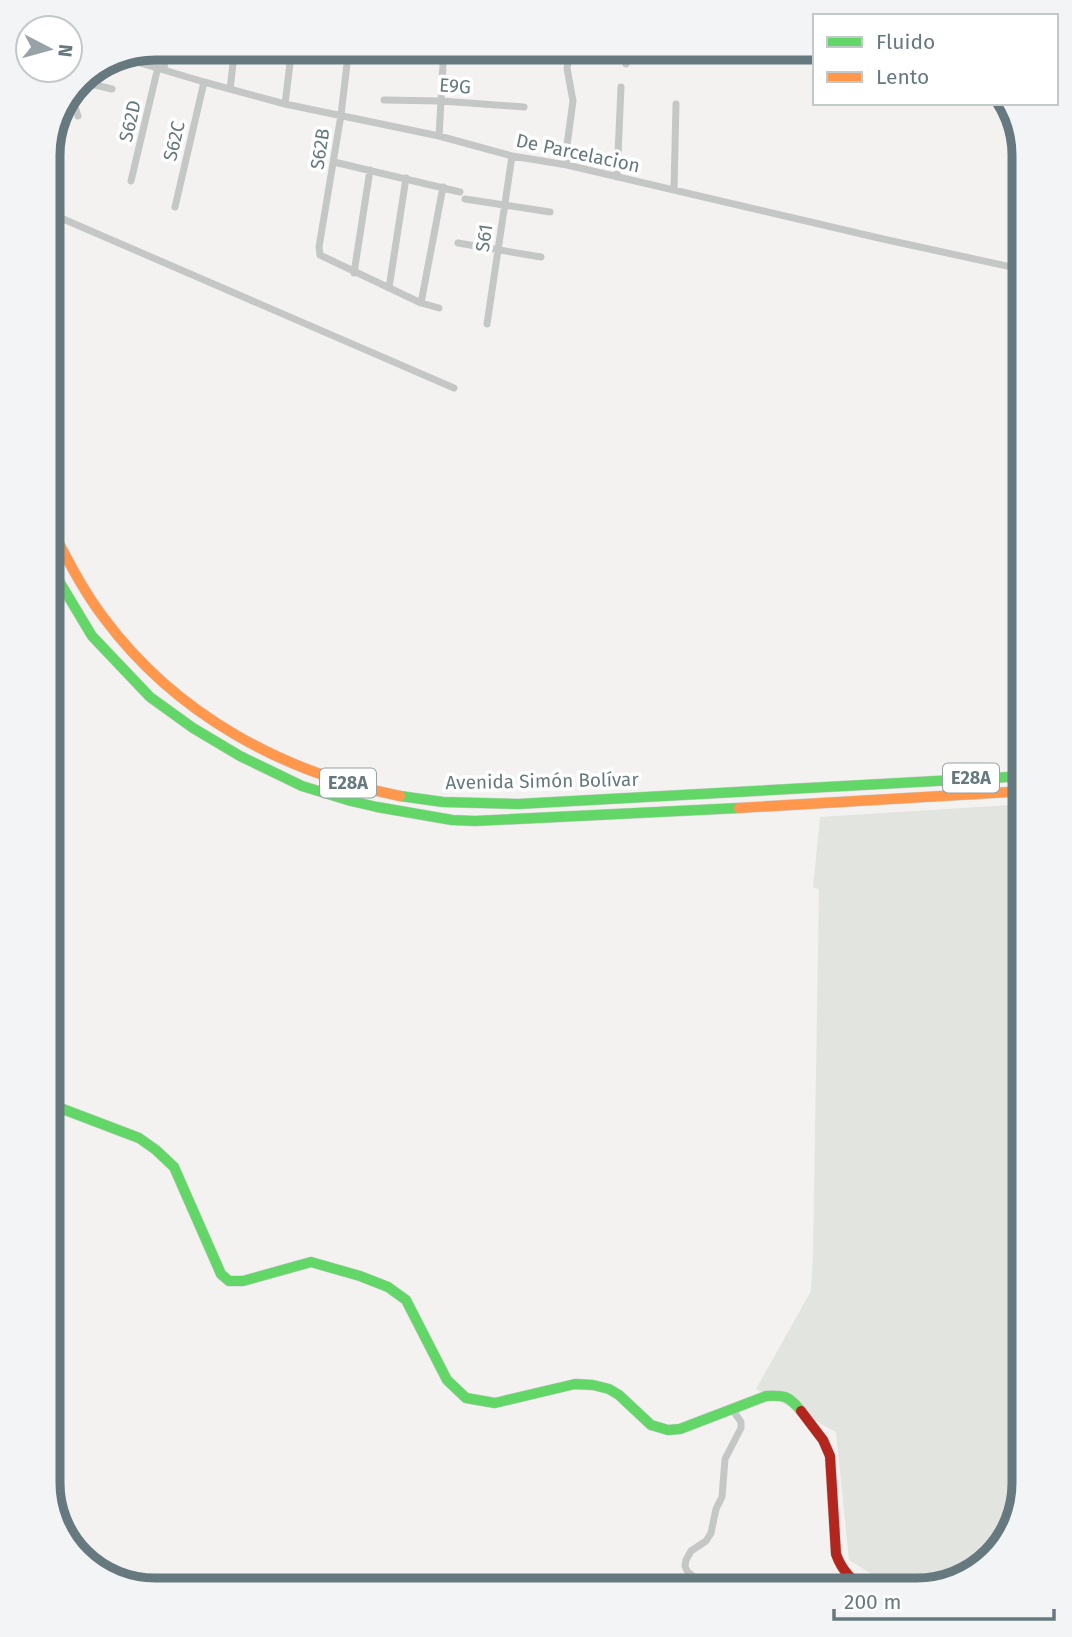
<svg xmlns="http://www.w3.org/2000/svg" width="1072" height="1637" viewBox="0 0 1072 1637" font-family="'Fira Sans',sans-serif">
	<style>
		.green { fill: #e2e4df }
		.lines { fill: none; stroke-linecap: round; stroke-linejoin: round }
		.fast-casing { stroke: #cdcece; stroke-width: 11 }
		.slow-casing { stroke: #cdcece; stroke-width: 11 }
		.jam-casing { stroke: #cdcece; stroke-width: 11 }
		.street { stroke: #c5c7c7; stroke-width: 7 }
		.fast { stroke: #63d668; stroke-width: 10 }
		.slow { stroke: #ff974d; stroke-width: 10 }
		.jam { stroke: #b3261e; stroke-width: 10 }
		.labels { text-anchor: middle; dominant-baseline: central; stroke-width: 7; stroke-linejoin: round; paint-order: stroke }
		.shield { fill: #fff; stroke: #94a1a5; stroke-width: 2 }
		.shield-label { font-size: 18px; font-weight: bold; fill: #66797e }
		.street-label { font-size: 19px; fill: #66797e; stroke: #fff }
		.rim { fill: none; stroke: #66797e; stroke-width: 9 }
	</style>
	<rect width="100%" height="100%" fill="#f3f2f1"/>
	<path class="green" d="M1025,804V1489L1007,1542L965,1578L917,1590H906L900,1575L881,1580L849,1560L836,1432L756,1389L811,1291L813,1255L819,889L813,888L820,817Z"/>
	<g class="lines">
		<defs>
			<path id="fast" d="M47,561L92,636L150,697L193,728L240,756L302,786L351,801L377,807L452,820L475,821L739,808
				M400,796L443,802L518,804L1025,776
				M47,1103L139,1138L156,1150L174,1167L221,1274L229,1281H243L311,1262L360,1276L388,1287L406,1300L447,1380L466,1398L495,1403L575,1384L593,1385L609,1389L619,1395L651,1425L668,1430L680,1429L766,1396C785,1395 789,1396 801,1411"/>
			<path id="slow" d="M47,521C65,554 81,588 104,618C176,715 284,773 400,796
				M739,808L1025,791"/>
			<path id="jam" d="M801,1411L823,1440L830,1456L836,1554C842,1571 852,1581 868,1590"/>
		</defs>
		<use href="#fast" class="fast-casing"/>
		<use href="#slow" class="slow-casing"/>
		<use href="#jam" class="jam-casing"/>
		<path class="street" d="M349,47L341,115L319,247L320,255L421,303L439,308
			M127,59L204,82L285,104L439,136L512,156L567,165L883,239L1025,270
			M626,64L629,47
			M164,70L166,47
			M78,81L112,89
			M230,89L235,47
			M71,96L78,116
			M384,100L441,101L524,107
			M285,104L292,47
			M439,136L444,47
			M334,162L460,192
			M567,165V145L573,101L567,68L571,47
			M617,177L621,87
			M131,181L158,67
			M674,190L676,104
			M465,199L550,212
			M175,207L204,82
			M47,212L454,388
			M458,243L541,257
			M354,273L370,170
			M389,288L406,178
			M421,303L443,187
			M487,324L512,156
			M47,1004H48
			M412,1579L436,1590
			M491,1590C520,1571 560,1581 593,1586L600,1590
			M703,1590L697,1580L687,1571L685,1566L686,1560L691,1551L706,1541L711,1533L716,1509L722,1497L725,1459L741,1428V1422L732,1409
			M899,1590C914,1580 929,1574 946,1583"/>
		<use href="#fast" class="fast"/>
		<use href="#slow" class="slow"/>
		<use href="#jam" class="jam"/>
	</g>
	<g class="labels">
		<g class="shield">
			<rect x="943" y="763.5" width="56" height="29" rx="5"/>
			<rect x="320" y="768.5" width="56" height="29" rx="5"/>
		</g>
		<g class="shield-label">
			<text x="971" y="778">E28A</text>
			<text x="348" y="783">E28A</text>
		</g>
		<g class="street-label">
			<text transform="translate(455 86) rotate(4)">E9G</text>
			<text transform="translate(130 121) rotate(-77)">S62D</text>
			<text transform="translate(174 141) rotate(-77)">S62C</text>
			<text transform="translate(320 149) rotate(-81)">S62B</text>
			<text transform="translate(578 153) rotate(12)">De Parcelacion</text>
			<text transform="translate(484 238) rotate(-82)">S61</text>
			<text transform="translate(542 781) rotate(-1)">Avenida Simón Bolívar</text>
		</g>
	</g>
	<path d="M0 0H1072V1637H0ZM155 60H917A95 95 0 0 1 1012 155V1483A95 95 0 0 1 917 1578H155A95 95 0 0 1 60 1483V155A95 95 0 0 1 155 60Z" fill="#f3f4f5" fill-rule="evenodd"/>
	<path class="rim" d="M155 60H917A95 95 0 0 1 1012 155V1483A95 95 0 0 1 917 1578H155A95 95 0 0 1 60 1483V155A95 95 0 0 1 155 60Z"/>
	<rect x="813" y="14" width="245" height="91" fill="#ffffff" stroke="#c2c9cb" stroke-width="2"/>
	<rect x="827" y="37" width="35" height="10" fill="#63d668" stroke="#c2c9cb" stroke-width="2"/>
	<text x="876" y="49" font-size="21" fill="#66797e">Fluido</text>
	<rect x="827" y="72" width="35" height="10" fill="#ff974d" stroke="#c2c9cb" stroke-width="2"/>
	<text x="876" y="84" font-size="21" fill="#66797e">Lento</text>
	<g transform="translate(49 49) rotate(96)"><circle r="33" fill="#ffffff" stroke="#c2c9cb" stroke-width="2"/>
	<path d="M0-5L12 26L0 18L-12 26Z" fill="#97a3a6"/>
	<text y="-10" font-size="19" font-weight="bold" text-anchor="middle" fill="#66797e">N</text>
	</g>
	<path d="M834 1609v10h220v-10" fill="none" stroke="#66797e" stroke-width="3.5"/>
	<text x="844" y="1609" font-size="21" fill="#66797e" stroke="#ffffff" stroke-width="5" paint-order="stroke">200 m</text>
</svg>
